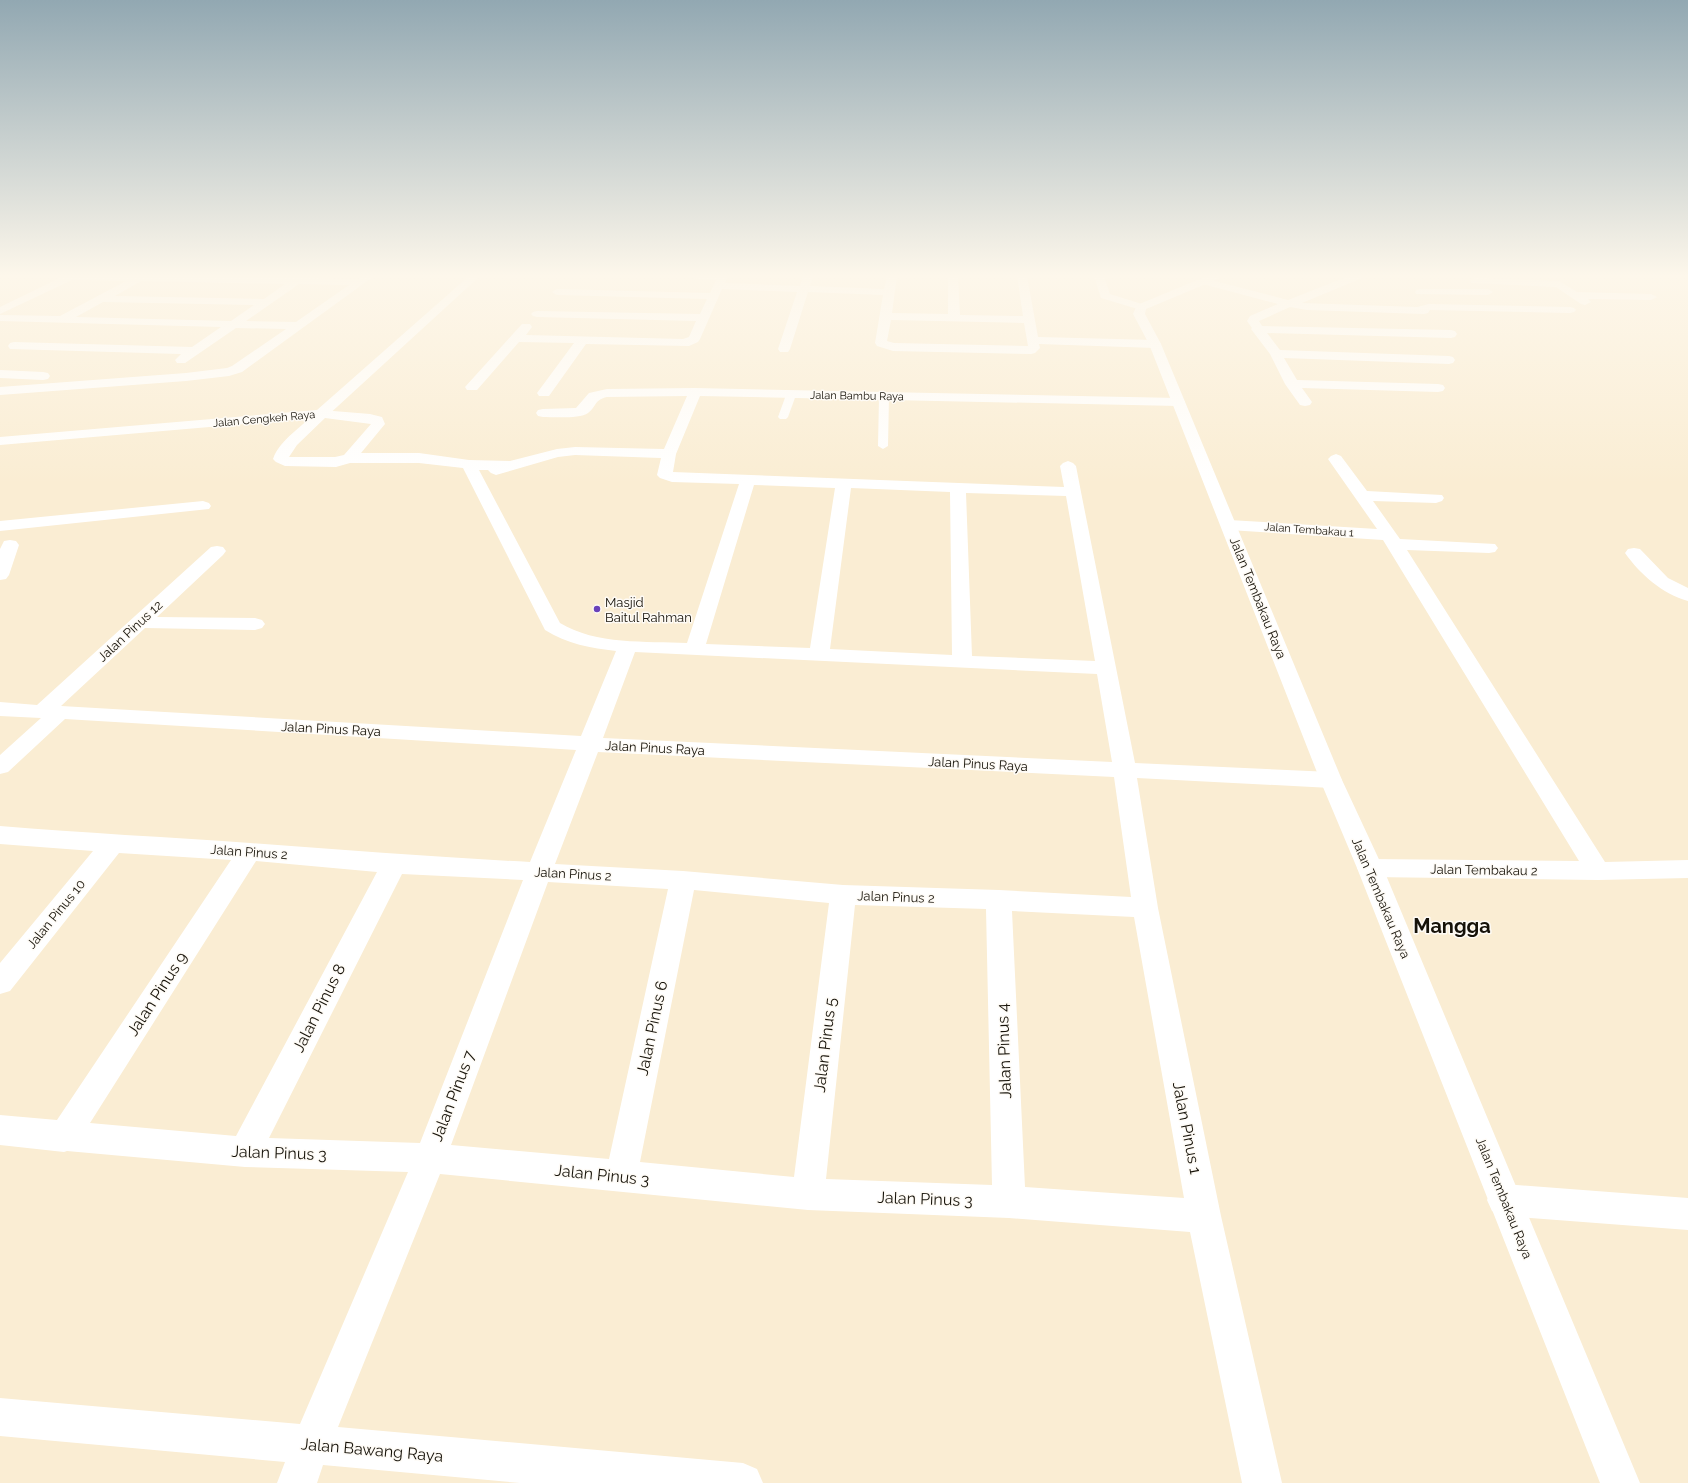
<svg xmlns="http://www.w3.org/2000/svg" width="1688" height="1483" viewBox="0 0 1688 1483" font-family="Raleway,sans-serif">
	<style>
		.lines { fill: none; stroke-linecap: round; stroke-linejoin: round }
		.lane { fill: #fff; fill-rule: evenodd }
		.street { fill: #fff; fill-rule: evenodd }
		.secondary { fill: #fff; fill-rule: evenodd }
		.poi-dot { fill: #6942ba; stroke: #fefbf6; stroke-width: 1.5 }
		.labels { text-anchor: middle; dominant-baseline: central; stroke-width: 3; stroke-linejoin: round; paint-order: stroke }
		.far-street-label { font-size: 11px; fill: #161209; stroke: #fefbf6 }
		.street-label { font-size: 13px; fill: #161209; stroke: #fefbf6 }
		.poi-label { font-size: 13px; fill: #161209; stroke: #fefbf6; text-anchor: start }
		.near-street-label { font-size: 16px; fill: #161209; stroke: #fefbf6 }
		.near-district-label { font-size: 20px; font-weight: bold; fill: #161209; stroke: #fefbf6 }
	</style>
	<rect width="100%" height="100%" fill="#faedd3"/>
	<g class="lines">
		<path class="lane" d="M791,392L796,395L788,417L786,419H780L778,417L786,395Z
			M884,394L889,397L888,446L883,449L878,446L879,397Z"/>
		<path class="street" d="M64,276H188L358,279L362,276H374L242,372L229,376L186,381L0,395V387L186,373L227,368L232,366L286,329L236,328L185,363H177L175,360L181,354L10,349L8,346L10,343L14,342L192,347L221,327L0,321V315L60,316L126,281L72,280L0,314V307ZM141,281L285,284L264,299L115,296ZM299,284L349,285L296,322L246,321ZM103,302L254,305L231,321L76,317Z
			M688,276H728L725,283L800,286L803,276H813L810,286L884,289L887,276H897L892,313L948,314V276H958L960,315L1023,316L1017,276H1027L1038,337L1155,340L1159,341L1161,344L1159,347L1155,348L1039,344L1040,348L1035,353L1031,354L893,351L877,346L875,343L883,295L808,292L790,349L788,352H780L778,349L797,292L722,289L700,339L698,342L689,346L586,344L549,396H539L537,393L574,343L519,342L477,390H467L465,387L522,324H530L532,327L526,335L683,339L689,337L696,321L537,317L533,316L531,314L533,312L537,311L700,314L707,299L557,295L552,292L557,289L710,293L716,280L689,278ZM891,320L1024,323L1028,346L894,343L887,341Z
			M1094,276H1104L1110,294L1145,305L1147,307L1145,309L1141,310L1101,298Z
			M1349,276H1363L1362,278L1302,303L1417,307L1429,304L1570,307L1574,308L1576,310L1574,312L1570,313L1430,310L1428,313L1424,314L1307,310L1290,307L1259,321L1262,326L1451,330L1455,331L1457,334L1455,337L1451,338L1267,333L1280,350L1449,356L1453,357L1455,360L1453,363L1449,364L1284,358L1297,380L1438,384L1443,385L1445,388L1443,391L1438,392L1302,388L1312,402L1310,405L1305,406L1300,405L1285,384L1270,354L1251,329L1252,328L1247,321L1250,316L1278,304L1199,283L1198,281L1203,278L1288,300Z
			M1475,278L1559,281L1577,292L1651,294L1657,297L1651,300L1588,299L1591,302L1585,305L1581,304L1556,287L1471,283L1470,281Z
			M1420,289H1488L1493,292L1488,295L1416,294L1415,292L1416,290Z
			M0,370L43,372L48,373L50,376L48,379L43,380L0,378Z
			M695,388L1178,398L1183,399L1185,402L1183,405L1178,406L700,396L676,454L673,472L1064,487L1060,466L1063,463L1068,461L1073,463L1076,466L1081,492L1135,763L1331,772L1339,775L1342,780L1339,785L1331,788L1137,778L1158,908L1221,1216L1282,1483H1242L1190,1232L1009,1218L808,1210L440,1174L338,1427L743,1463L757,1469L763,1483H520L323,1465L317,1483H277L285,1462L0,1436V1398L300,1424L408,1172L245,1167L67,1151L64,1152L0,1145V1115L57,1120L231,860L119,853L10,991L0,994V963L93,851L0,844V826C83,833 167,837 250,843C344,850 437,857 530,862L576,750L65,719L8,772L0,774V755L41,718L0,716V702L37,705L211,547L217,546L223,547L226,551L223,555L157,617L255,618L262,620L265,624L262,628L255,630L145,628L61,706L581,736L616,651C591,648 567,644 545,630L463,468L419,463H350L336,467L285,466L276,462L273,459C280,439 303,427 316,411L321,410L370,414L382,417L385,424L361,453H419L469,460L510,461L557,449L575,447L664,449L687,396L607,397C594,400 597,406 588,413C580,419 553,417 543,417L538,416L536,413L538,410L543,409L576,408L589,393L607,389ZM325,418L371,424L344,455L335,457H289L297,445ZM575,455L661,458L657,475L660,478L672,482L739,484L687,643C646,641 596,645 560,623L479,470H488L491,473L496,475L558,457ZM754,485L835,488L810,648L706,644ZM851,488L950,492L952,655L830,649ZM966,493L1066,496L1095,661L972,656ZM635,652L1097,674L1112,762L603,738ZM598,752L1114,777L1131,897L999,890L843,885L683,871L555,864ZM256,861L377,872L236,1136L90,1123ZM402,874L523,880L420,1143L269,1138ZM548,882L668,889L609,1159L451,1145ZM694,890L829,903L794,1177L640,1162ZM855,905L986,909L992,1185L826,1179ZM1012,911L1134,917L1184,1198L1025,1187Z
			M1336,454L1341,456L1367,491L1442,495L1444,498L1442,501L1436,503L1373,501L1400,539L1495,544L1498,548L1495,552L1489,553L1407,550L1605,862L1688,860V878L1598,880L1370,877L1361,875L1357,868L1361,861L1370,859L1579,861L1383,540L1229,530L1223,529L1221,525L1223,521L1229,520L1377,529L1328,459L1331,456Z
			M203,501L209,503L211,506L209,509L0,531V521Z
			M10,540L16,541L19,545L9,575L6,579L0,580V549L4,541Z
			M1634,548L1640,549L1668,578L1688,588V601C1662,594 1640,574 1625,553L1628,549Z
			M1504,1184L1688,1198V1230L1504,1216L1492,1211L1487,1200L1492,1189Z"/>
		<path class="secondary" d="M469,276H480L326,417L0,445V437L317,410Z
			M1207,276H1221L1220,278L1146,309L1145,314L1161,344L1342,780L1383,868L1640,1483H1600L1357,868L1320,780L1149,344L1133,314L1137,305Z"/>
	</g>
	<linearGradient id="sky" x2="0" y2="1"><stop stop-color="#92a8b2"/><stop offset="0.57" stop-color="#fdf7eb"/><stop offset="1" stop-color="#fdf7eb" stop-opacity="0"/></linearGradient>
	<rect width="1688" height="483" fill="url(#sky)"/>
	<circle class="poi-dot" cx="597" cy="609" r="4"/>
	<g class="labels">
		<g class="far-street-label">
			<text transform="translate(857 396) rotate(1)">Jalan Bambu Raya</text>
			<text transform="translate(264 419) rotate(-5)">Jalan Cengkeh Raya</text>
			<text transform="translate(1309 530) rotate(4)">Jalan Tembakau 1</text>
		</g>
		<g class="street-label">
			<text transform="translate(1258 598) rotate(68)">Jalan Tembakau Raya</text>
			<text transform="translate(130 631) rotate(-43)">Jalan Pinus 12</text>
			<text transform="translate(331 729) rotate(3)">Jalan Pinus Raya</text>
			<text transform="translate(655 748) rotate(3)">Jalan Pinus Raya</text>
			<text transform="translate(978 764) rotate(3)">Jalan Pinus Raya</text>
			<text transform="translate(249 852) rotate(4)">Jalan Pinus 2</text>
			<text transform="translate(1484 870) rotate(1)">Jalan Tembakau 2</text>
			<text transform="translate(573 874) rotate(3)">Jalan Pinus 2</text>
			<text transform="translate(896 897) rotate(2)">Jalan Pinus 2</text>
			<text transform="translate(1381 898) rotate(67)">Jalan Tembakau Raya</text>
			<text transform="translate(56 914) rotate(-51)">Jalan Pinus 10</text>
			<text transform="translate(1504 1198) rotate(68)">Jalan Tembakau Raya</text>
		</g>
		<g class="poi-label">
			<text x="605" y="602">Masjid<tspan x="605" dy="15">Baitul Rahman</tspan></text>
		</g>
		<g class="near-street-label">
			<text transform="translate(157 994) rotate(-57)">Jalan Pinus 9</text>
			<text transform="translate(319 1008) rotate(-63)">Jalan Pinus 8</text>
			<text transform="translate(652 1028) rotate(-78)">Jalan Pinus 6</text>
			<text transform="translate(825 1045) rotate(-83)">Jalan Pinus 5</text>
			<text transform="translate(1004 1051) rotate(-92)">Jalan Pinus 4</text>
			<text transform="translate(453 1096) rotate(-69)">Jalan Pinus 7</text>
			<text transform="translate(1187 1128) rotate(79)">Jalan Pinus 1</text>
			<text transform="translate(279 1153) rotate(2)">Jalan Pinus 3</text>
			<text transform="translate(602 1175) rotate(6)">Jalan Pinus 3</text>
			<text transform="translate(925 1199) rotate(2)">Jalan Pinus 3</text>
			<text transform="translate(372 1450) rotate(5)">Jalan Bawang Raya</text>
		</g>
		<g class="near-district-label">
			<text x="1452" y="926">Mangga</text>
		</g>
	</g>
</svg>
